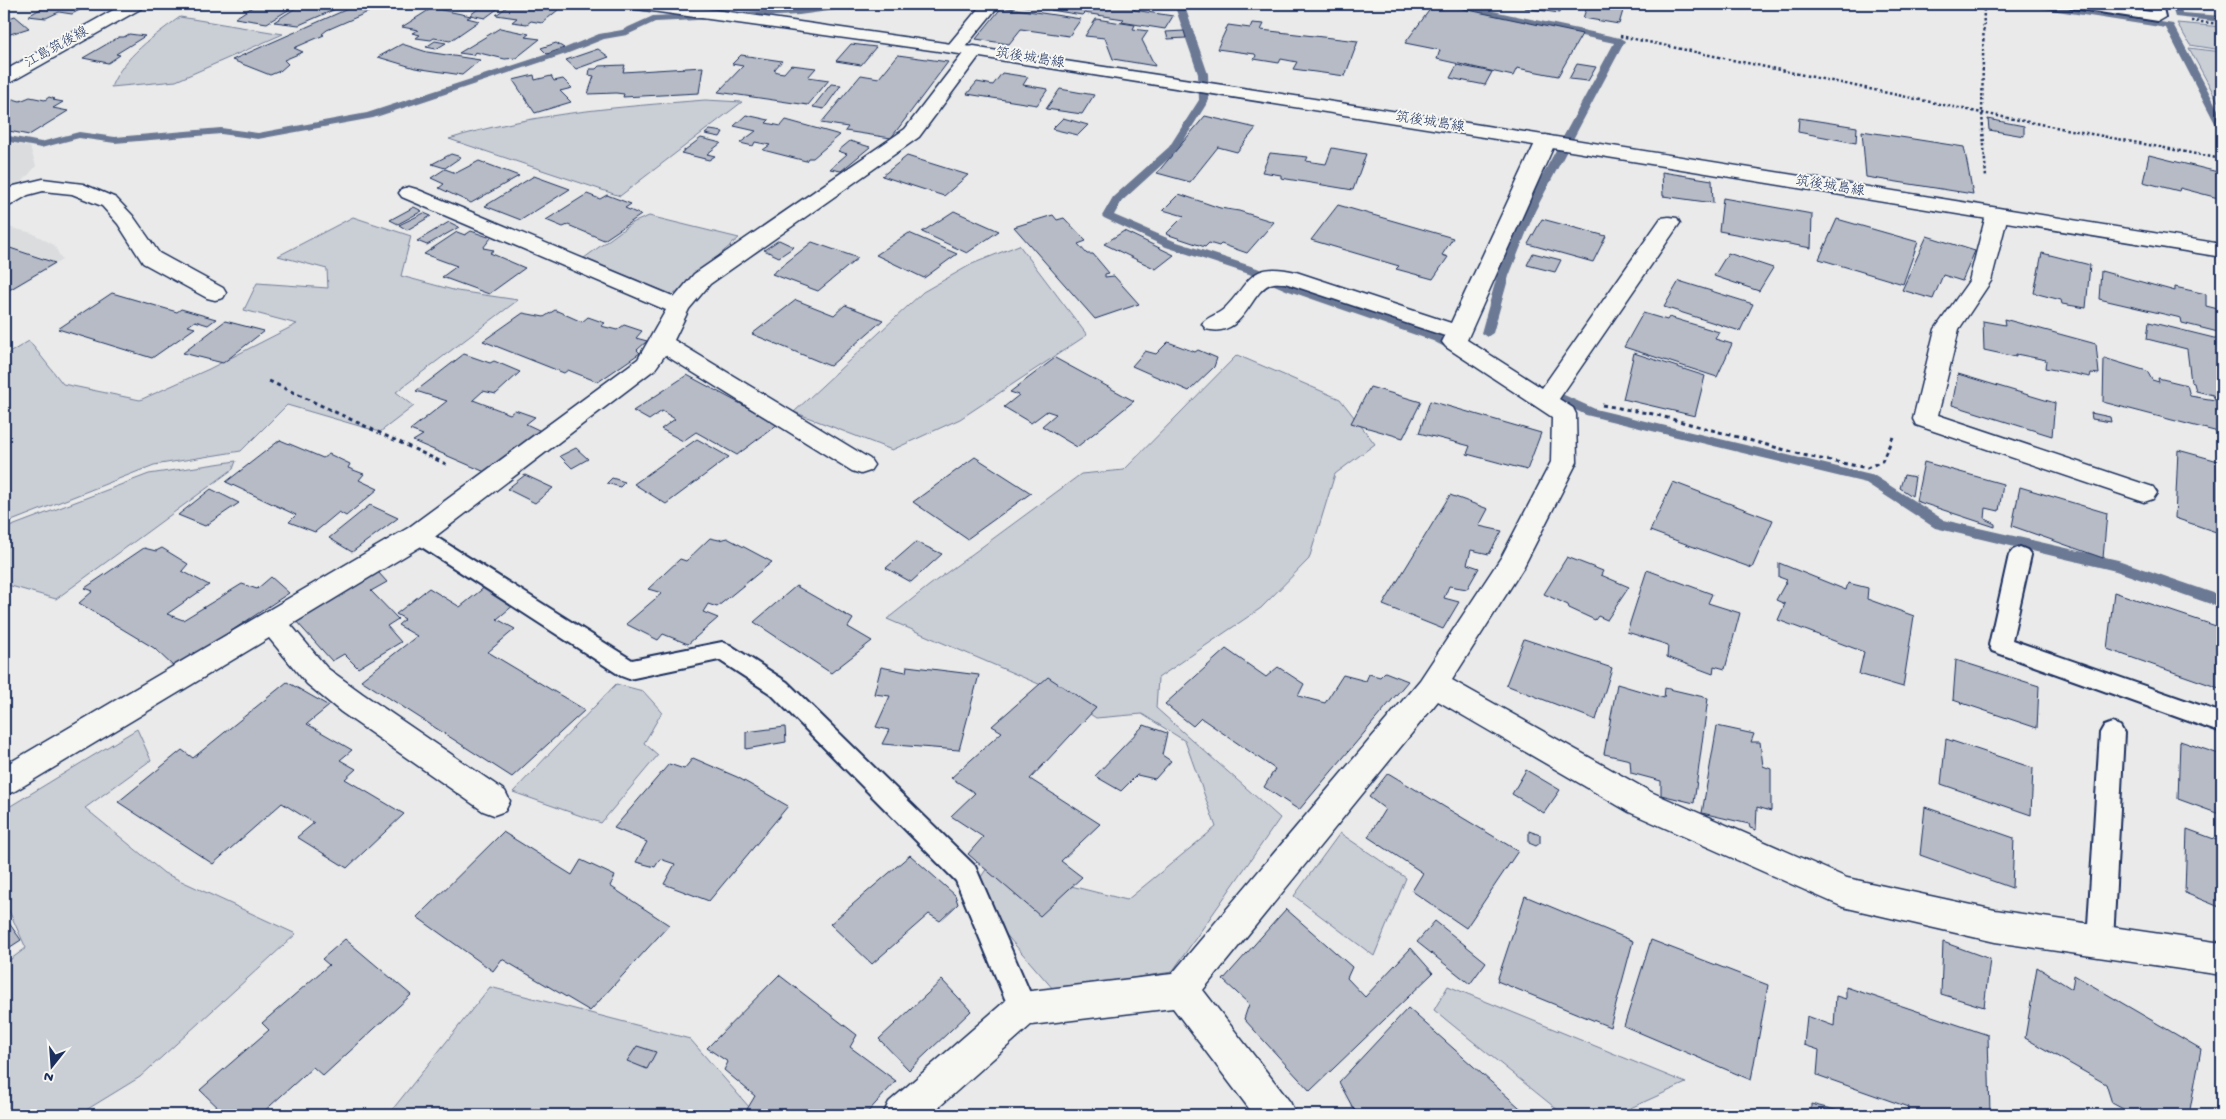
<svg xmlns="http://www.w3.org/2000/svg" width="2226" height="1119" viewBox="0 0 2226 1119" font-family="'Gochi Hand','Klee One',sans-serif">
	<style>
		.built { fill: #dadcde }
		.green { fill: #caced5; stroke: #727e9a }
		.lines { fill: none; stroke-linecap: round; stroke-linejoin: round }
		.stream { fill: #6c7995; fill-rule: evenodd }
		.building { fill: #b6bbc6; stroke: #1b2f5e }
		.lane-casing { stroke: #1b2f5e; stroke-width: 4 }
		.street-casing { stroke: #1b2f5e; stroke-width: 3 }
		.secondary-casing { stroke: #1b2f5e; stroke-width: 3 }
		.path-far1 { stroke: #1b2f5e; stroke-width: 2.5; stroke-dasharray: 2.5 2.5; stroke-linecap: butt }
		.path { stroke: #1b2f5e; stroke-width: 3; stroke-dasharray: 4 4; stroke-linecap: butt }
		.lane { fill: #f6f6f2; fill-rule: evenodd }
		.street { fill: #f6f6f2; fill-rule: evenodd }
		.secondary { fill: #f6f6f2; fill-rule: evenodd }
		.labels { text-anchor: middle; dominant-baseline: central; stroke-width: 4; stroke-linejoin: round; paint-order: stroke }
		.far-street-label { font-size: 14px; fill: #1b2f5e; stroke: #f6f6f2 }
	</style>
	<rect width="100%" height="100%" fill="#e9eae9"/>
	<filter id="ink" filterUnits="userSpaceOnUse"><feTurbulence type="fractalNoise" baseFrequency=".02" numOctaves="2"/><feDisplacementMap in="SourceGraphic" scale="10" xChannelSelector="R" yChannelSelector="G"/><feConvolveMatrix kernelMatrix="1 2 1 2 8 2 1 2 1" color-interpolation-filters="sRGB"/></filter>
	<g filter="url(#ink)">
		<path class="built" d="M4,142L30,147L36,166L24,180L4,192Z
			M4,226L32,233L54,245L62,260L4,294Z"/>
		<path class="green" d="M180,17L283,34L176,81L111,87C124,56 154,36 180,17Z
			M2177,23L2222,27V50L2190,45Z
			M2189,48L2222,52V109Z
			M705,100L742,102L620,196L449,139C532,113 619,107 705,100Z
			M649,216L739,238L673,295L584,258L632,223Z
			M353,217L411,236L401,276L457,291L518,300L396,392L414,406L380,432L287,405L241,451L154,465L4,524V356L29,341L63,384L140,400L209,369L297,324L244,310L257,283L328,288L327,269L278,256Z
			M1019,245L1087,335L960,419L892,450L794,412L923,292L972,264Z
			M1237,355L1340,399L1375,444L1335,474L1309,559L1261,608L1158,678L1156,708L1280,818L1172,972L1054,990L970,893L998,852L1047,880L1127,900L1216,827L1185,741L1142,714L1096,718L1055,691L887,619L930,585L1081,474L1124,470Z
			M236,461L233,469L56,599L4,584V529L149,474Z
			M616,684L643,691L662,712L644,743L658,755L601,823L513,792Z
			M137,729L151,760L85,808L164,873L296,934L140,1077L78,1115H4V964L26,948L4,900V810Z
			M1340,833L1406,878L1374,956L1294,896Z
			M1448,986L1686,1083L1615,1115H1564L1434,1010Z
			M490,987L690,1039L756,1115H388Z"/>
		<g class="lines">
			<path class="stream" d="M839,4H863L858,7L799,15L655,22L627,35L604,39L566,54L373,118L258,139L221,134L115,143L79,138L41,148L4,141V135L41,142L79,132L115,137L221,128L258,133L367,113L560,50L599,34L622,30L653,16L799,9Z
				M1174,4H1184L1208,74L1209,100L1177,151L1122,201L1114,215L1174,241L1257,268L1294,284L1443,335L1466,347L1467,350L1466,353H1456L1433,341L1286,290L1249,274L1166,247L1104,218L1102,216L1113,197L1169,147L1199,100L1198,74Z
				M1443,4H1460L1620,38L1625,41L1535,211L1509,276L1493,333L1487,337L1481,333L1497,276L1523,211L1614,43L1448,7Z
				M2027,4H2048L2173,24L2222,117V130L2217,127L2166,28L2032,7Z
				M2097,4H2119L2134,8C2127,13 2104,9 2097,4Z
				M2171,4H2181L2182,13L2222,16V22L2175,17Z
				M1542,385L1595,409L1875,476L1944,520L2118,560L2222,596V608L2116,571L1935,528L1866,483L1586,415L1537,392L1535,389L1537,386Z"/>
		</g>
		<path class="building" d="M49,4H91L72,14L59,12L46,18L28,16Z
			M257,4H298L267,23L235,18Z
			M302,4H347L299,25L274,22Z
			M365,4L375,9L327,30L322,34L324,35L294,48L303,52L284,60L288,64L280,71L270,75L232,60L352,7H359Z
			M485,4H504L485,18L470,15Z
			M511,4H557L564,5L542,23L531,21L527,24L512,22L517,18L496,15Z
			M1019,4H1050L1047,9L1018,5Z
			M1056,4H1138L1134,10L1173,16L1165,29L1121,22L1124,19L1084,13L1082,15L1051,10Z
			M1434,4H1440L1582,34L1558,76L1517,68L1513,76L1437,59L1440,50L1405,43Z
			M1527,4H1562L1559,13L1525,8Z
			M1588,4H1625L1619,24L1583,18Z
			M1002,7L1081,19L1069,36L1021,29L1009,44L976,39Z
			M432,8L471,16L467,18L479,21L450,41L434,38L431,40L416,38L420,35L412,33L418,30L402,27Z
			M15,16L29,28L4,36V20Z
			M1096,19L1135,25L1133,29L1148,31L1142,40L1155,66L1113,59L1105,38L1085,36Z
			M1252,23L1264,24L1261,30L1358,41L1345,76L1293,69L1297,62L1281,59L1279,63L1254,59L1256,56L1255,54L1217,49L1228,25L1250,28Z
			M500,28L529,34L525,37L540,39L516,58L505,59L475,52L473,55L459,53Z
			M1184,31L1186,38L1168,39L1166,32Z
			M129,34L145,36L116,54L120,55L108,63L83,58L119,37H124Z
			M435,41L446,43L436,49L426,47Z
			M556,43L564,48L547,54L541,48Z
			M402,44L427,52L480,60L462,75L415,68L378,57Z
			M851,44L876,47L861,65L836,61Z
			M598,49L609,57L576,69L566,60Z
			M741,55L782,61L774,70L777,72L784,73L791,65L816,68L808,77L829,80L808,105L718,92L743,66L732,64Z
			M898,55L948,62L891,138L845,131L848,127L821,123L861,75L879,78Z
			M1577,64L1596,67L1588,81L1569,79Z
			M625,65L623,72L703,67L699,93L623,97L624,94L616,93L588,94L594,76L589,75L590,69H596L599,66Z
			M1457,65L1492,72L1485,85L1450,78Z
			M1002,73L1028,77L1023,85L1048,89L1037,105L967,94L977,82L993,85Z
			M534,75L535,80L551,76L554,81L563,79L572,88L560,91L571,102L535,113L513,80Z
			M831,84L841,85L824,109L813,107Z
			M1060,89L1094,95L1082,114L1046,109Z
			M30,97L45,100L49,97L55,99L53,100L63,102L53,108L68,111L29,135L4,130V105L13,99L20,101Z
			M746,115L769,120L766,123L781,126L786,120L840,135L813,158H808L806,161L763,150L770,145L755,142L753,146L740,143L756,131L734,126Z
			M1205,116L1256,128L1237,152L1218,147L1190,182L1157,173Z
			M1063,118L1088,125L1078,135L1052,129Z
			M1799,118L1857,127L1856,143L1798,132Z
			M1988,119L2024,126V136L1989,130Z
			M710,130L723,132L720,137L705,134Z
			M1862,131L1964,147L1973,194L1866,177Z
			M701,138L721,143L707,154L715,156L709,160L681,153Z
			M850,141L870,147L841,171L830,169L847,154L838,151Z
			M1332,148L1366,154L1353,190L1281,178V175L1262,172L1270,153L1308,157L1306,161L1326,164Z
			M451,154L461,157L445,168L432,164Z
			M2149,155L2222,173V199L2180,188L2179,191L2143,182Z
			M907,156L968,175L944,196L882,176Z
			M479,161L519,176L471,203L439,188L444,184L431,178L445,169L456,173Z
			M1662,172L1712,180L1713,203L1663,196Z
			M534,176L570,189L521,220L485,206Z
			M587,194L600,199L607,195L631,204L625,208L641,215L604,240L568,225L563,227L546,220Z
			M1179,194L1220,208L1239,211L1274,222L1247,253L1221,244L1219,246L1209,243L1205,247L1166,234L1184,216L1163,210Z
			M1723,198L1812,214L1811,248L1719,231Z
			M1338,205L1453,238L1442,255L1448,257L1433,279L1396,269L1399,266L1311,240Z
			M414,207L422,211L398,224L390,220Z
			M954,211L999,231L967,253L922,232Z
			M424,213L431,216L407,230L399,225Z
			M1053,215L1057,220L1064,218L1086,241L1078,244L1087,254H1093L1109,273L1105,274V277L1114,276L1139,304L1095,319L1014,227Z
			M1542,219L1606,236L1593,262L1528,244Z
			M1837,219L1918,242L1903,284L1819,259Z
			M449,222L459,227L427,245L417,241Z
			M471,231L491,238L483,248L494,250L490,253L525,268L489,294L442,277L457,266L424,254L457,232L465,235Z
			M1124,231L1174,255L1156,269L1104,244Z
			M909,233L957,254L924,278L876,255Z
			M1927,236L1975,251L1962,281L1943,275L1933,299L1902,290Z
			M779,240L794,247L779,257L764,250Z
			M812,242L858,258L818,291L772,274Z
			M4,246L55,263L4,293Z
			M1533,253L1561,260L1555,272L1527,265Z
			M1728,253L1773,268L1759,291L1714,276Z
			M2042,253L2090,265L2086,308L2062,304L2061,300L2034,293Z
			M2101,271L2175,291V287L2206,294V306L2222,310V333L2182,323L2181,318L2099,299Z
			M1679,281L1753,304L1740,331L1664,307Z
			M112,293L177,312L181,309L216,319L208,325L195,321L188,326L195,328L152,358L58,329Z
			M796,300L834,315L845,305L883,320L830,366L752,334Z
			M555,310L582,322L588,317L605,323L601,326L617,330L624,325L642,331L636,338L647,341L637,350L640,353L598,382L568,370L564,373L483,341L523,313L544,317Z
			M1643,313L1667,320L1669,317L1719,332L1715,339L1732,344L1717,377L1624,347Z
			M2004,319L2096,344L2099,374L2091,373L2090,377L2045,368L2046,360L2016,354V357L1984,350L1983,321L2005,325Z
			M225,321L264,331L223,363L183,353Z
			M2149,322L2222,340V433L2103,402L2104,358L2147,371L2152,380L2159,382L2158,378L2187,385L2190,396L2215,400L2213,395L2196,391L2194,383L2191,382L2187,349L2147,339Z
			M1168,342L1195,352L1198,350L1217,358L1214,367L1189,391L1132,366L1145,351L1156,354Z
			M1634,353L1705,376L1695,416L1623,399Z
			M464,354L490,363L494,361L520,372L496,394L483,391L473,400L510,414L515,410L535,417L526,424L541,431L485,472L413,441L423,435L410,430L447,401L416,391Z
			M1055,358L1134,401L1077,447L1042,426L1056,414L1047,411L1031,423L1004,407L1019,395L1010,392Z
			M1958,374L2055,403L2052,436L1952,405Z
			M687,375L778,424L737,455L696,432L683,441L661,429L675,419L662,411L649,420L633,411Z
			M1370,387L1421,402L1403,438L1351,423Z
			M1430,401L1541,433L1527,470L1467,454L1470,446L1419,433Z
			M2091,413L2110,417L2111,422L2092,419Z
			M697,439L729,457L666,504L634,484Z
			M280,440L323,458L329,454L350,464L348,468L364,474L359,480L378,489L346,516L339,512L315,532L289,522L296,515L226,482Z
			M576,448L588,459L572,468L560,456Z
			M2178,450L2222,462V534L2175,518Z
			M975,457L1031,493L967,539L913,502Z
			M1924,462L2003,484L1999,511L1986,508L1985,519L1995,524V527L1916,501Z
			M525,475L553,488L535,503L507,489Z
			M1904,475L1915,477L1912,496L1900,488Z
			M612,478L625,482L620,487L607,483Z
			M1673,482L1773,520L1752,568L1650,531Z
			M2020,487L2107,513L2103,558L2012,526Z
			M211,489L239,503L205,526L178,515Z
			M1450,495L1488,509L1479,526L1502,531L1489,554L1471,550L1467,564L1479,568L1467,589L1449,586L1444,598L1459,602L1443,629L1383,605Z
			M370,505L398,518L352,552L329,538Z
			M710,538L719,540L727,538L772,562L717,607L708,604L703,612L718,618L688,644L663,634L658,640L626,624L662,593L648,589L680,559L686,561Z
			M916,542L942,554L911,582L886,568Z
			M144,548L156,551L162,548L188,564L182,571L209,585L167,614L183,620L242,584L257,589L271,577L289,593L175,668L154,648L79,603L93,591L85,588Z
			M1567,557L1603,571L1601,575L1629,587L1607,620L1598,616L1595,620L1569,608L1568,605L1544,594Z
			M1779,563L1846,590L1848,583L1868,588L1867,599L1914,616L1903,687L1859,674L1864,652L1778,620L1785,604L1776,600L1787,580L1779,577Z
			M1647,570L1712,594L1708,603L1740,613L1725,669L1714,666L1713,674L1667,657L1668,645L1627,632Z
			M378,572L387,582L371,591L398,619L387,626L401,642L358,668L344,654L332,661L295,620Z
			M796,586L853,619L848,627L872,641L831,673L754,622Z
			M485,587L515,604L497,619L515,629L488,652L585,710L512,777L361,680L417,636L398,625L405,619L396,614L429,588L460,607Z
			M2114,592L2222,628V689L2107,649Z
			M1524,639L1612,668L1596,720L1506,685Z
			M1226,649L1266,677L1278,667L1304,684L1298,696L1325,703L1343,675L1366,681L1369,674L1380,677L1385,672L1408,681L1299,810L1264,787L1275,769L1201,718L1193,726L1165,704Z
			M1956,660L2039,686L2037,728L1953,700Z
			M907,666L979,675L959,750L882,744L889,730L876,727L890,696L874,694L881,667L906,672Z
			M1048,677L1096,708L1030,779L1100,824L1061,861L1082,877L1040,916L968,854L983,837L951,816L975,793L951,778L1002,732L992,726Z
			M287,682L329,706L307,724L352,750L340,760L356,769L345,779L404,814L347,868L297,837L314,823L282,803L213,864L118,802L182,750L193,758Z
			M1617,684L1664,698L1665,688L1708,698L1694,803L1661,795V781L1631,773L1630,760L1604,754Z
			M1144,725L1167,733L1162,755L1171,761L1155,779L1137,775L1121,791L1095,776Z
			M1717,726L1754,734L1751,742H1760L1763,766L1771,769V811L1757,807L1756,830L1750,828L1749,824L1702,813Z
			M785,727L786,742L746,749V732Z
			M1946,739L2033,768L2031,815L1941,784Z
			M2180,741L2222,755V815L2178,799Z
			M693,758L737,777L788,806L709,901L664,884L675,864L660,859L655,867L636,862L647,842L614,828L669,764L684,769Z
			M1526,770L1560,790L1544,813L1512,794Z
			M1388,773L1518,851L1466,928L1412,891L1423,873L1368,837L1385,809L1369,797Z
			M1925,807L2014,838L2012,888L1920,855Z
			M2187,829L2222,842V908L2185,893Z
			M1529,831L1540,835V843L1536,846L1529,843Z
			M503,832L572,875L581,860L615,876L610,886L669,925L590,1011L502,959L493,971L417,917Z
			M910,855L955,895L958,904L940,921L929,914L872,964L830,924Z
			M1525,896L1633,941L1610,1027L1497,981Z
			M1286,909L1352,967L1347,978L1365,997L1411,948L1433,973L1310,1091L1244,1019L1249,1004L1223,980Z
			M4,916L21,940L4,951Z
			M1435,921L1486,962L1470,984L1417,942Z
			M345,939L411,995L323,1076L313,1067L260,1115H226L200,1090L269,1030L262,1023L329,965L322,959Z
			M1651,940L1768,985L1751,1080L1624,1026Z
			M1943,942L1990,959L1984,1007L1941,994Z
			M2037,967L2072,989L2074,975L2201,1049L2189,1115H2134L2112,1103L2106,1084L2025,1038Z
			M779,975L857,1035L850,1047L896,1081L865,1115H752L746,1111L755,1096L724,1070L728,1062L707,1048Z
			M942,980L971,1011L909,1070L879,1039Z
			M1846,987L1988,1035L1990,1115H1910L1907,1114L1908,1107L1817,1075L1819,1050L1804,1045L1807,1016L1834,1026L1836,996L1846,999Z
			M1408,1008L1528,1115H1360L1353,1108L1339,1082Z
			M637,1046L656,1052L647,1069L627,1061Z
			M1811,1104L1855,1115H1811Z"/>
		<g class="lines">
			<defs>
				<path id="lane" d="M2066,4H2097L2151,12L2150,4H2162L2165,17L2158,21L2073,8Z
					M418,527L425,530L632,660L722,642L730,645L787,682L975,866L1037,1009L1033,1018L1023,1022L1013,1018L956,881L771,694L719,660L629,679L621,676L411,540L408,535L411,530Z
					M2020,547L2027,550L2031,555L2012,640L2222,713V733L1992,651L1989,645L2009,555L2013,550Z
					M2112,723L2120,726L2124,733L2113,941L2109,950L2100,953L2091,950L2087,941L2100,733L2104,726Z"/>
				<path id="street" d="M982,4H1000L961,52L955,53L949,52L946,48L949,44Z
					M974,46L980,47L983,51L919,137L710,284L689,309L674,340L870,459L874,465L870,471L861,474L852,471L665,355L655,369L428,542L291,625L327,668L363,694L505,791L510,801L505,811L494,815L483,811L341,712L307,684L269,638L15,791L4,795V766L408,528L638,359L666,310L402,197L399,193L402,189L409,187L416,189L675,297L694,274L905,129L968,47Z
					M1546,135L1553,137L1556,141L1467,340L1542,388L1661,218L1669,217L1677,218L1680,223L1559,399L1573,408L1576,414L1577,462L1523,568L1452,680L1651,792L1847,878L1995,910L2222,943V975L1995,942L1843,907L1629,812L1438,701L1203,990L1290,1102L1296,1115H1254L1173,1008L1031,1025L930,1115H883L889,1102L1010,997L1023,992L1172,974L1420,680L1502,556L1551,462L1552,417L1446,347L1442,342L1445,336L1285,283C1280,283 1275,282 1270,284C1249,293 1244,339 1206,329L1202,324C1208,316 1218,315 1225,308C1251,282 1249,261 1296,272L1451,323L1536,141L1539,137Z
					M43,179L83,184L116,198L133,216L159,253L223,288L226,293L223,298L215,300L207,298L143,263L118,224L102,206L72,194L43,191L28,195L11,205L4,207V192L14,186Z
					M1997,209L2004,211L2008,215L1991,281L1959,329L1938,415L2153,487L2157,493L2153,499L2144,502L2135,499L1916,425L1913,419L1935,329L1969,281L1986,215L1990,211Z"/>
				<path id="secondary" d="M124,4H145L142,8L11,82L4,83V71Z
					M629,4H672C1190,76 1706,161 2222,244V257L1546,147L974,56L637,9L631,8Z"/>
			</defs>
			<use href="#lane" class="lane-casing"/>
			<use href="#street" class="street-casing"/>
			<use href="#secondary" class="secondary-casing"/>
			<path class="path-far1" d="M1984,4L1982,113L1986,178
				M2191,21L2222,24
				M1620,36L1982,113L2222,159"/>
			<path class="path" d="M269,381L448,465
				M1602,405L1653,414L1811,457L1867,468L1882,461L1893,437"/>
			<use href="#lane" class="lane"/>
			<use href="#street" class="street"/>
			<use href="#secondary" class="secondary"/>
		</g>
	</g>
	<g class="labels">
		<g class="far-street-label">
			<text transform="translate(57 48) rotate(-29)">江島筑後線</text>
			<text transform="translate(1030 59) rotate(9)">筑後城島線</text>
			<text transform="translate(1430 123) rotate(9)">筑後城島線</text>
			<text transform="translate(1830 187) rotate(9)">筑後城島線</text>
		</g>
	</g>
	<rect width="2226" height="1119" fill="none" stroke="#f6f6f2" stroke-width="20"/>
	<rect x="10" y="10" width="2206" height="1099" fill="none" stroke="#1b2f5e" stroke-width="2" filter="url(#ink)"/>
	<g transform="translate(52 1066) rotate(197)" stroke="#f6f6f2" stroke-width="4" paint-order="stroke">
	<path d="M0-4L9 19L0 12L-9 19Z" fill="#1b2f5e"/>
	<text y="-8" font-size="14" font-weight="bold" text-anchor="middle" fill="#1b2f5e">N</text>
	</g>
</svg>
